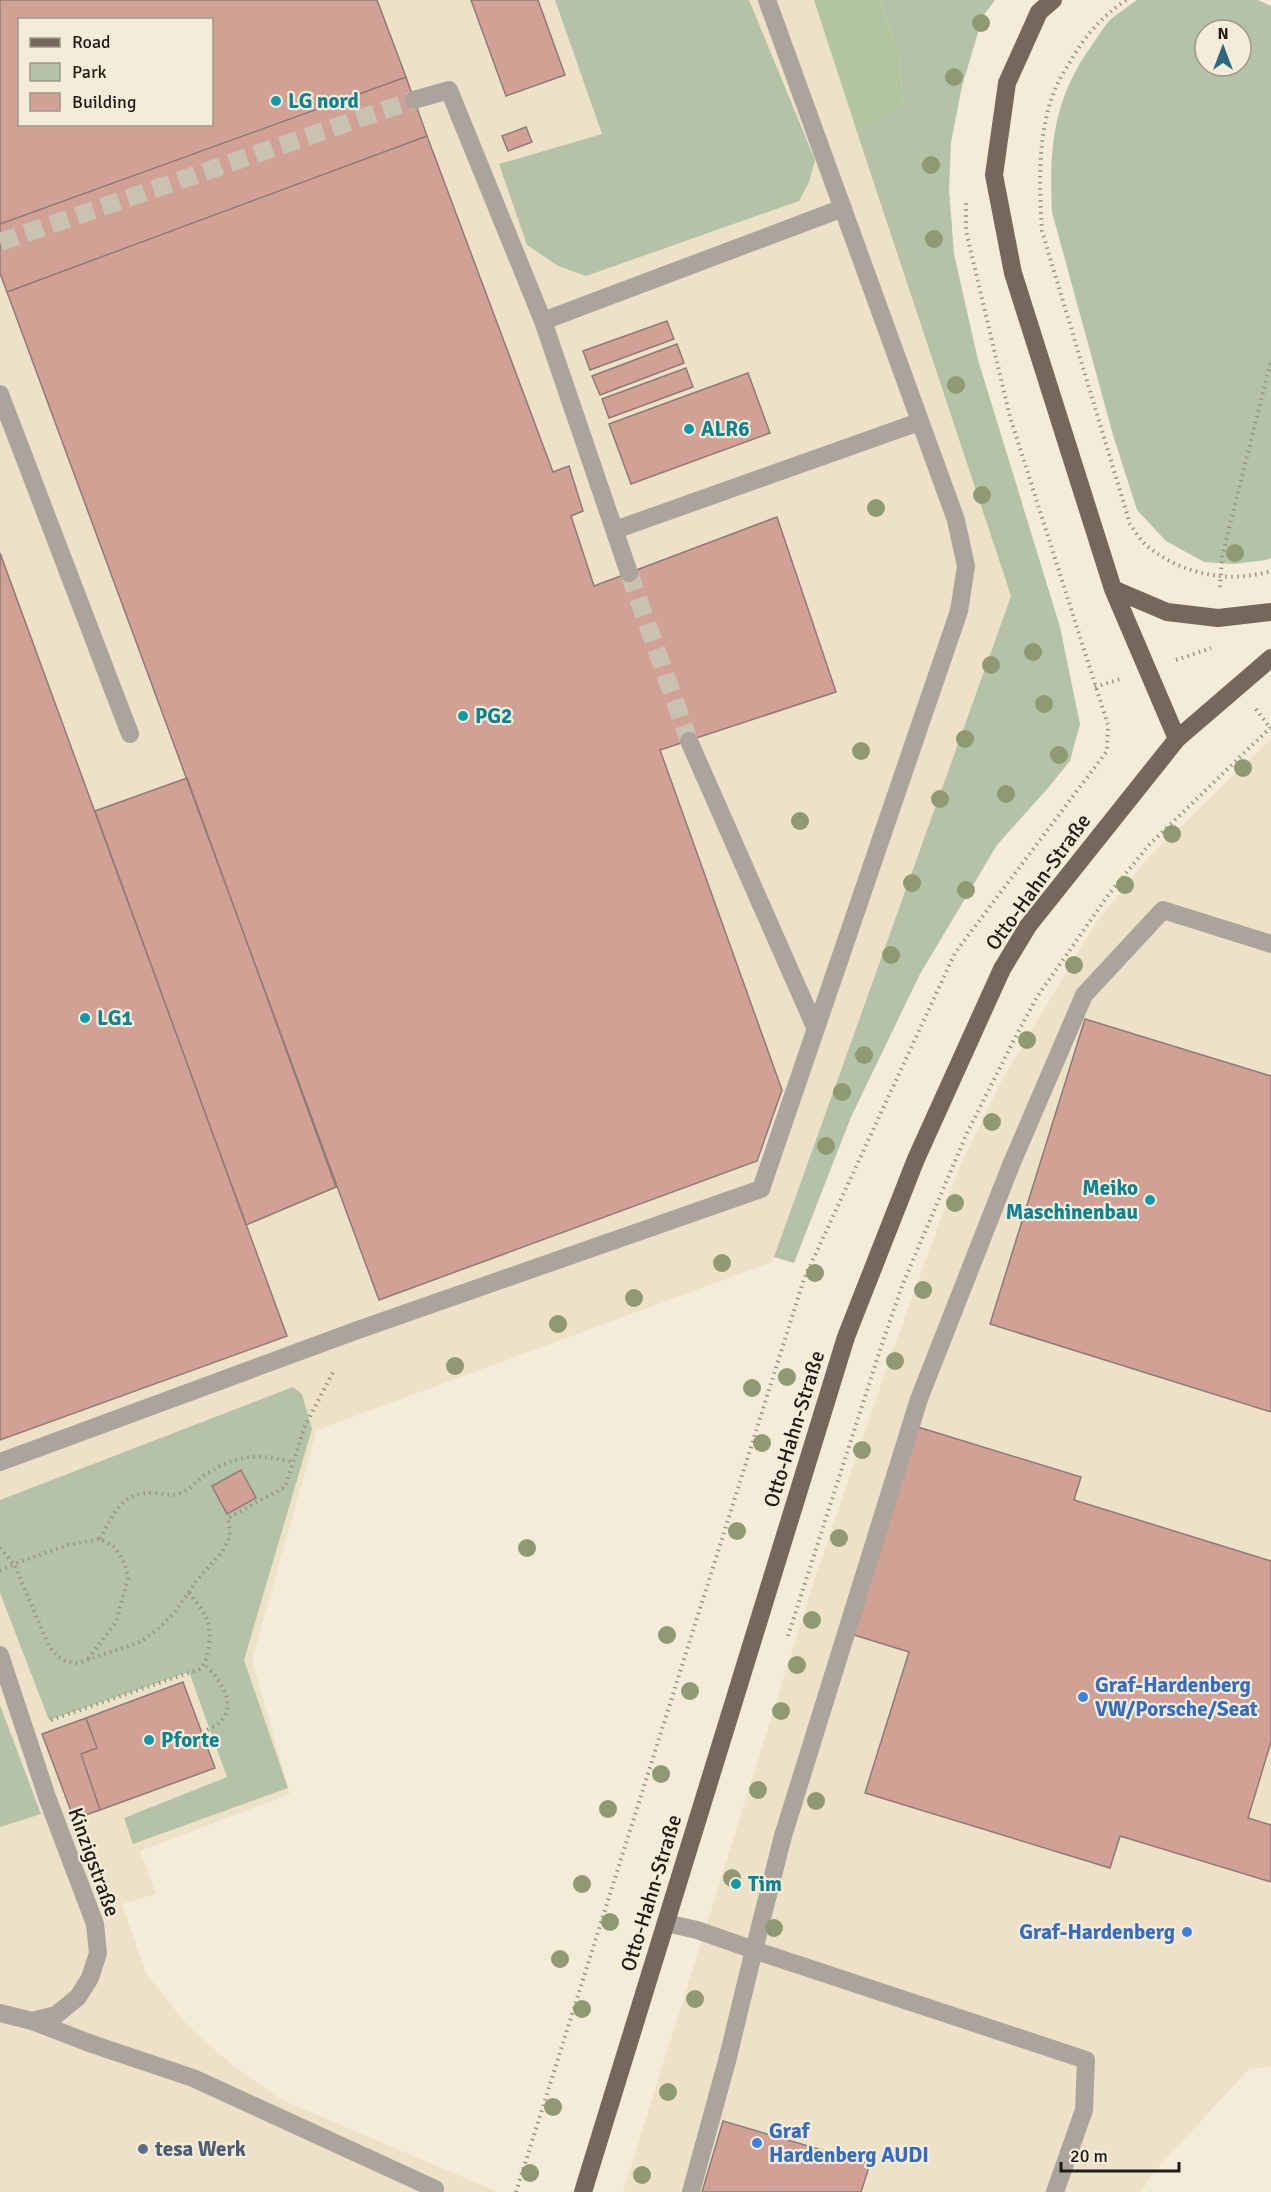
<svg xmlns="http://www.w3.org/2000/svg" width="1271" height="2192" viewBox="0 0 1271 2192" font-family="Signika,sans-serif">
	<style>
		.built { fill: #ede2c7; fill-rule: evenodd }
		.green { fill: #b4c3a7; fill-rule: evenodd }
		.forest { fill: #b1c69f }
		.building { fill: #d1a196; stroke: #8f7a75; stroke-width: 1.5; fill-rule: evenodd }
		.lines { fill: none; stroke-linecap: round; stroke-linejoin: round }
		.minor-tunnel { stroke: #c9c2b1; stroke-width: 18; stroke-dasharray: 18 9; stroke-linecap: butt }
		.path { stroke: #999385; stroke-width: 4; stroke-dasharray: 1.5 4.5; stroke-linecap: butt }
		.minor { stroke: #aba49d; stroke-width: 18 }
		.major { stroke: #74685c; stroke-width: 18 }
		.tree { fill: #8f9a72 }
		.culture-dot { fill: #0f9aa8; stroke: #f4ecd8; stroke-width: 2 }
		.shop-dot { fill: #3f7fe0; stroke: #f4ecd8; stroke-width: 2 }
		.service-dot { fill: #5c6f8a; stroke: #f4ecd8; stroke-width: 2 }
		.labels { text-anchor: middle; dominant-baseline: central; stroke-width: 4.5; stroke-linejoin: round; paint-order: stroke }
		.culture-label { font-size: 21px; font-weight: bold; fill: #0d838f; stroke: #f4ecd8; text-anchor: start }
		.street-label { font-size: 21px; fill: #1f1c15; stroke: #f4ecd8 }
		.shop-label { font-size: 21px; font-weight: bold; fill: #366cbe; stroke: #f4ecd8; text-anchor: start }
		.service-label { font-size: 21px; font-weight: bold; fill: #4e5e75; stroke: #f4ecd8; text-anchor: start }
	</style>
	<rect width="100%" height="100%" fill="#f4ecd8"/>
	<path class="built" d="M0,0H995L983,16L962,86L951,142L949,190L954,254L978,360L1023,504L1011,596L774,1257L772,1262L317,1430L252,1660L290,1794L140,1851L156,1894L122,1904L146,1973L188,2026L230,2063L282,2100L498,2192H0ZM20,20H212V124H20Z
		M1271,739V2066L1249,2069L1154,2172L1141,2192H623L814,1581L888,1364L960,1166L1002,1080L1095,924L1148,858Z"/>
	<path class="green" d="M555,0H749L815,160L809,182L799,201L586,276L558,266L527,245L499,164L602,134Z
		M880,0H995L983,16L962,86L951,142L949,190L954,254L978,360L1060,627L1080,724L1070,761L1048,788L997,845L920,974L851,1117L794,1263L774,1257L1011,596L857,132L903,104L899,55Z
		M1137,0H1258L1271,6V558L1266,560L1233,564L1204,562L1166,541L1137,510L1113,435L1052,212C1049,148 1053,99 1092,45C1098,37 1104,26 1111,19C1119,12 1129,6 1137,0ZM1205,30H1241V66H1205Z
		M293,1387L302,1394L312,1429L244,1660L288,1788L133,1844L124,1818L227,1777L189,1672L49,1720L0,1593V1500Z
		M0,1705L41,1814L0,1827Z"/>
	<path class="forest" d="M814,0H880L899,55L903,104L857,132Z"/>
	<path class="building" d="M0,0H377L406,77L0,224ZM20,20H212V124H20Z
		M471,0H538L565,75L506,96Z
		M406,77L427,136L7,292L0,273V224Z
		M526,127L532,142L508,151L502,136Z
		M427,136L553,472L569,466L583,511L571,516L594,586L777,517L836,692L660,750L782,1090L757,1161L379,1300L7,292Z
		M667,321L674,339L590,370L583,351Z
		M677,344L684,363L600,395L592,376Z
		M686,368L693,387L609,418L602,399Z
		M748,373L770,433L631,484L609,424Z
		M0,553L287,1336L0,1440Z
		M187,778L336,1187L246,1225L95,811Z
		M1085,1019L1271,1076V1412L990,1324Z
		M918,1427L1081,1477L1074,1500L1271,1561V1742L1248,1818L1271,1825V1882L1120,1836L1110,1868L865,1793L909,1652L854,1635Z
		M241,1470L256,1498L227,1514L212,1486Z
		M183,1682L215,1768L100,1810L81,1754L97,1748L86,1718Z
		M86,1718L97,1748L81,1754L100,1810L74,1819L42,1734Z
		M723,2121L870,2164L861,2192H702Z"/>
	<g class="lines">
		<path class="minor-tunnel" d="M0,242L414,100
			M629,573L689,741"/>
		<path class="path" d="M1126,0C1103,16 1088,32 1073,57C1068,66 1061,75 1057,85C1037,128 1039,186 1042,231L1130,524C1135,531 1140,540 1147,546C1181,574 1229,584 1271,571
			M1220,587L1222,557L1271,360
			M1176,660L1211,648
			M1095,687L1120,679
			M1256,709L1270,728
			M100,1539C114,1513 121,1491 156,1493C166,1494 173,1497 183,1492C191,1489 197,1480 205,1475C235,1455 257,1453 292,1462
			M0,1548L14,1564L68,1545L100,1539L115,1547L125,1564L128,1578L116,1622L88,1659
			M0,1571L14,1564L49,1646L57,1656L67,1662L78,1663L140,1642L158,1629L174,1613L198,1579L222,1552L230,1536L228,1518L285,1487L305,1426L333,1372
			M788,1636L881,1347L902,1286L967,1133L1018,1032L1037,997L1109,894L1149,845L1271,727
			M51,1720L200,1669C210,1660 212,1629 206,1617C202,1608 194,1600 189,1592
			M202,1733C208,1729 218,1725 222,1720C237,1702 218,1677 205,1665
			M516,2192L804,1279L955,953L1107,751L1108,725L1010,417L966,231V199"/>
		<path class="minor" d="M414,100L449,90L543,321L629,573
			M543,321L843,208
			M0,394L130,734
			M615,530L919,422
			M689,741L815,1027
			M0,1462L355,1331L761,1189L959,611L966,566L956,520L767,0
			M0,1655L47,1797L95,1924L98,1953L90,1978L78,1997L56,2015L32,2021L0,2013
			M666,1923L697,1930L754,1950L727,2061L691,2192
			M32,2021L92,2044L193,2078L435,2189
			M1055,2192L1084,2110L1086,2060L754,1950L783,1836L919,1399L1011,1165L1084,995L1163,910L1271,944"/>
		<path class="major" d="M1053,0L1039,12L1007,83L994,175L1013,273L1113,589L1177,739
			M1113,589L1167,612L1218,618L1271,612
			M583,2192L846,1337L916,1159L1002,969L1028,926L1177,739L1271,658"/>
	</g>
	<g class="tree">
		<circle cx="981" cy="23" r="9"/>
		<circle cx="954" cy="77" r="9"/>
		<circle cx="931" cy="165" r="9"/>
		<circle cx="934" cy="239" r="9"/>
		<circle cx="956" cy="385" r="9"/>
		<circle cx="982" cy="495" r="9"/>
		<circle cx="876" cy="508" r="9"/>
		<circle cx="1235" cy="553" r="9"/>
		<circle cx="1033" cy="652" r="9"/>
		<circle cx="991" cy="665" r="9"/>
		<circle cx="1044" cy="704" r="9"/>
		<circle cx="965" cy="739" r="9"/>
		<circle cx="861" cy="751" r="9"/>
		<circle cx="1059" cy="755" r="9"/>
		<circle cx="1243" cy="768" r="9"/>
		<circle cx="1006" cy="794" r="9"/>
		<circle cx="940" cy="799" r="9"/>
		<circle cx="800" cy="821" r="9"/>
		<circle cx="1172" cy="834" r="9"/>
		<circle cx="912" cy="883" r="9"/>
		<circle cx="1125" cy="885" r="9"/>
		<circle cx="966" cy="890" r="9"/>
		<circle cx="891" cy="955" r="9"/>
		<circle cx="1074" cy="965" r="9"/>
		<circle cx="1027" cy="1040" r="9"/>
		<circle cx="864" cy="1055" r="9"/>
		<circle cx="842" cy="1092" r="9"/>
		<circle cx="992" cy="1122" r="9"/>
		<circle cx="826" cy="1146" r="9"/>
		<circle cx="955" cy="1203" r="9"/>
		<circle cx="722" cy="1263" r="9"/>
		<circle cx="815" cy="1273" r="9"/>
		<circle cx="923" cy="1290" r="9"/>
		<circle cx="634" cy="1298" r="9"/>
		<circle cx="558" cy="1324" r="9"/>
		<circle cx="895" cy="1361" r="9"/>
		<circle cx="455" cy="1366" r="9"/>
		<circle cx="787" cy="1377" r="9"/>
		<circle cx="752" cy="1388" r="9"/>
		<circle cx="762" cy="1443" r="9"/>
		<circle cx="862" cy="1450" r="9"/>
		<circle cx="737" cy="1531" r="9"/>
		<circle cx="839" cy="1538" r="9"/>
		<circle cx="527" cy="1548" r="9"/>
		<circle cx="812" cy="1620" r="9"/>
		<circle cx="667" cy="1635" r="9"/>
		<circle cx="797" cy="1665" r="9"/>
		<circle cx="690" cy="1691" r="9"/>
		<circle cx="781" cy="1711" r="9"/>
		<circle cx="661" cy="1774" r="9"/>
		<circle cx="758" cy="1790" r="9"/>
		<circle cx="816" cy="1801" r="9"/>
		<circle cx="608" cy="1809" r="9"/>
		<circle cx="732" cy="1878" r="9"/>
		<circle cx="582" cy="1884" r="9"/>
		<circle cx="610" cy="1922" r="9"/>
		<circle cx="774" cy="1928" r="9"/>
		<circle cx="560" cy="1959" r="9"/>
		<circle cx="695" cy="1999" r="9"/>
		<circle cx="582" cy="2009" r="9"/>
		<circle cx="668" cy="2092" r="9"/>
		<circle cx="553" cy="2107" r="9"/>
		<circle cx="530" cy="2173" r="9"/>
		<circle cx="642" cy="2175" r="9"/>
	</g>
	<g class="culture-dot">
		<circle cx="276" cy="101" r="6"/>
		<circle cx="689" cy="429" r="6"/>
		<circle cx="463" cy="716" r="6"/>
		<circle cx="85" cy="1018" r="6"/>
		<circle cx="1150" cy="1200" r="6"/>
		<circle cx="149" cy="1740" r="6"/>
		<circle cx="736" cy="1884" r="6"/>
	</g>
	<g class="shop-dot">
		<circle cx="1083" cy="1697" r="6"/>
		<circle cx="1187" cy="1932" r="6"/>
		<circle cx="757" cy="2143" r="6"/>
	</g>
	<circle class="service-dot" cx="143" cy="2149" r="6"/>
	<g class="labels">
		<g class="culture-label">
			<text x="288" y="101">LG nord</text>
			<text x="701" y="429">ALR6</text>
			<text x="475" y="716">PG2</text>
			<text x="97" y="1018">LG1</text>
			<text x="1138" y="1188" text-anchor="end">Meiko<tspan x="1138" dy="24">Maschinenbau</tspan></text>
			<text x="161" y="1740">Pforte</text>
			<text x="748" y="1884">Tim</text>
		</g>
		<g class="street-label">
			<text transform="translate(1038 882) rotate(-54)">Otto-Hahn-Straße</text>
			<text transform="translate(794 1429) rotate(-73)">Otto-Hahn-Straße</text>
			<text transform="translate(94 1862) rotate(70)">Kinzigstraße</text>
			<text transform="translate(651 1893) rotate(-73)">Otto-Hahn-Straße</text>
		</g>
		<g class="shop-label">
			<text x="1095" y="1685">Graf-Hardenberg<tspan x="1095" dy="24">VW/Porsche/Seat</tspan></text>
			<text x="1175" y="1932" text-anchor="end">Graf-Hardenberg</text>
			<text x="769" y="2131">Graf<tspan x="769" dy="24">Hardenberg AUDI</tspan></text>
		</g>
		<g class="service-label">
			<text x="155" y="2149">tesa Werk</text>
		</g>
	</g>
	<rect x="18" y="18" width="195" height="108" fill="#f4ecd8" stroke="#9f998a" stroke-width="1.5"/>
	<rect x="30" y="38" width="30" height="9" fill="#74685c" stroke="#9f998a" stroke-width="1.5"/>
	<text x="72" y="48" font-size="18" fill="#1f1c15">Road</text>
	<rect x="30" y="63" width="30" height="18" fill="#b4c3a7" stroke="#9f998a" stroke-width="1.5"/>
	<text x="72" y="78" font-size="18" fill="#1f1c15">Park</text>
	<rect x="30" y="93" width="30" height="18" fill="#d1a196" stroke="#9f998a" stroke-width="1.5"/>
	<text x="72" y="108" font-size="18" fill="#1f1c15">Building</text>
	<g transform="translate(1223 48)"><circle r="28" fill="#f4ecd8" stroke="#9f998a" stroke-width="1.5"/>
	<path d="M0-4.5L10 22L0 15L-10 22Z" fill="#2c6980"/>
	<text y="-9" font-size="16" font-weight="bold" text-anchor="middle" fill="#1f1c15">N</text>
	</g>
	<path d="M1061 2162v9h118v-9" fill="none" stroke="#1f1c15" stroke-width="3"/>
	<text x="1070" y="2162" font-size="18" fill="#1f1c15" stroke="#f4ecd8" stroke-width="4.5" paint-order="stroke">20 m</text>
</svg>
